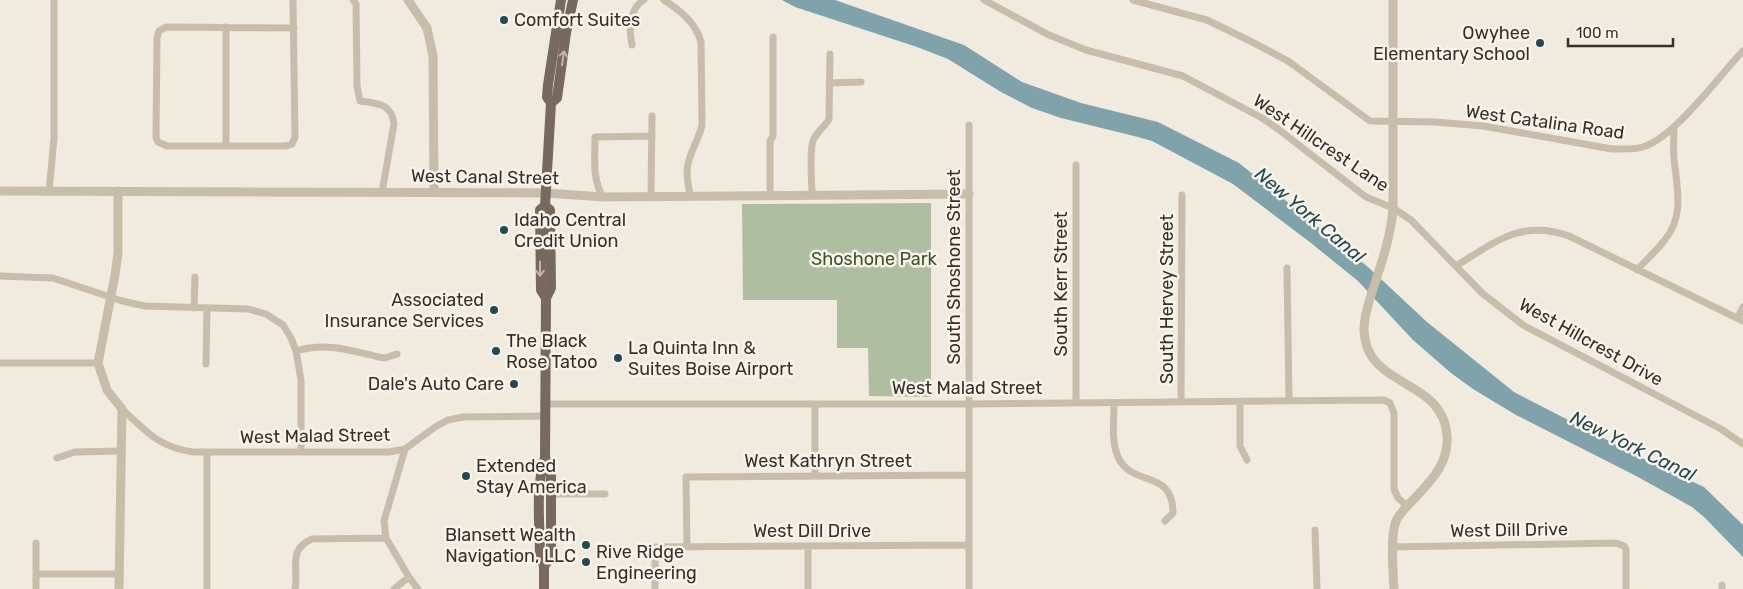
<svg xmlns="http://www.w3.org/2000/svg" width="1743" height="589" viewBox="0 0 1743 589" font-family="Rubik,sans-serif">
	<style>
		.green { fill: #afbea0 }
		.water { fill: #80a3ab }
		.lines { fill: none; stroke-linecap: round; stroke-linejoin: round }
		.minor { stroke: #c8bdab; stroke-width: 7 }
		.tertiary { stroke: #c8bdab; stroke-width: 9 }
		.primary { stroke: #77695c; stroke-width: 10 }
		.oneway { stroke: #beb5ab }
		.poi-dot { fill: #234954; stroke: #f8f4eb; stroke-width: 2 }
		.labels { text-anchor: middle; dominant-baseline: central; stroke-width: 5; stroke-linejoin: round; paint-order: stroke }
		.poi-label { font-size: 18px; fill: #36302a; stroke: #f8f4eb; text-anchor: start }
		.street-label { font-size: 18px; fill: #36302a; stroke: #f8f4eb }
		.park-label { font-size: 18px; fill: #405230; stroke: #f8f4eb }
		.water-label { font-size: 19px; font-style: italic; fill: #234954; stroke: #f8f4eb }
	</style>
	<rect width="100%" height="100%" fill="#f0ebde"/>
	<path class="green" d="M931,203V397L869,396L868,348H837V300H743L742,204Z"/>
	<path class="water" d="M782,0H835L964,45L1022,82L1081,103L1158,122L1239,163L1368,267L1427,322L1514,392L1648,461L1704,487L1743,525V557L1704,517L1692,507L1638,477L1516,415L1473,389L1451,373L1413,340L1358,281L1311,243L1233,184L1152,141L1138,137L1061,118L1032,108L1001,92L948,59L917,47L795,7Z"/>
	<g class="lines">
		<path class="minor" d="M293,0L295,137L292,144L286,146H167L158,142L156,137L157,38L159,31L166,27L294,28
			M353,0L356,4L357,86L360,101C378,103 392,104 394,124L382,192
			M664,0C681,11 696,23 701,42L702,125C699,139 691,150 688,164C685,175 689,186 690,196
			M984,0L1049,35L1086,50L1183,76L1262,118L1278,129L1366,197L1393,208L1411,220L1482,293L1523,325L1721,429L1743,444
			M1133,0L1207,20L1250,41L1288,61L1370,121L1435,122L1483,126L1612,149C1623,149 1633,150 1643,147C1675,137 1719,76 1743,51
			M226,27V146
			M632,45C629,31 629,8 644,0
			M829,83L861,82
			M969,125V589
			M49,192L54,138V0
			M770,196V141L773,136V37
			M812,196C812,183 809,151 813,141C816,132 825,127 829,119L830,54
			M603,197C592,180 595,157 595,137L652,136
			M651,197L652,116
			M1456,266C1495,242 1521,219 1569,236L1743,321
			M1287,268L1289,401
			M1637,270C1646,260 1656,251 1664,241C1685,216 1677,188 1674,159C1673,149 1674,138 1674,127
			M0,276L53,278L122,301L145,306L248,309L266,314L283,325L291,338L296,351C326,342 349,350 379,357L385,358L397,354
			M194,308L195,277
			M1738,317L1743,307
			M296,351L301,380V452
			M0,363H98
			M206,364L207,309
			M1181,402L1182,195
			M1240,402V446L1247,460
			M1076,403V165
			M1114,403C1114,419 1111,441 1118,457C1132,488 1173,468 1173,513L1165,521
			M544,404H969L1384,400L1390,403L1394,413V489L1398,498L1407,506
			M122,409C146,431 158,447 193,452H389L405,449L435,427L448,420L463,417L544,416
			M207,452V589
			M57,458L75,452L120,451
			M815,476V404
			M551,494H605
			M1315,530L1317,589
			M386,538L384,521L405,449
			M808,546V589
			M687,547L686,477L969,475
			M1393,547L1616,543L1624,546L1626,549V589
			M36,574H119
			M36,589V543
			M295,589C299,568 287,550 312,539L386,538L409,577L418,589
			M394,589L409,577
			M655,589V547L969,545
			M1722,589V585"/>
		<path class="tertiary" d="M408,0L427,28L433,56L434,192
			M1393,0V208C1391,236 1382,262 1373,289C1369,302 1364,315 1364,329C1365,390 1443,376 1447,436C1449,464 1430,482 1413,500C1407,506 1399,514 1396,521C1390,536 1393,572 1394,589
			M0,191L546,193L603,197L969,194
			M118,191V253L115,275L98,363L107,390L122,409L119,589"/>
		<path class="primary" d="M551,103L547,97L548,85L561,0
			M546,298L541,290L540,210L545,206L551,103L557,98L566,33L573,0
			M544,566L551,557V472L545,458
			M544,589V566L540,557C540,524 535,489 545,458L546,298L551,288L550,210L545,206"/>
	</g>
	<defs><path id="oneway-shaft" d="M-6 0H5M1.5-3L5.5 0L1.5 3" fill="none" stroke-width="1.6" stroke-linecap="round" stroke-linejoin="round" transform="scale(1.25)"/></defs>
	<g class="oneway">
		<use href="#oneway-shaft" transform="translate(563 58) rotate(-82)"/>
		<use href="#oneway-shaft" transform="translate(540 269) rotate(90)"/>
	</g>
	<g class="poi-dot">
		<circle cx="504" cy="20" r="5"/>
		<circle cx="1540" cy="43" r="5"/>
		<circle cx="504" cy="230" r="5"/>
		<circle cx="494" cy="310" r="5"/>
		<circle cx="496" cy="351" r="5"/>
		<circle cx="618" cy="358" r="5"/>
		<circle cx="514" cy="384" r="5"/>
		<circle cx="466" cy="476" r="5"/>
		<circle cx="586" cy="545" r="5"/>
		<circle cx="586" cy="562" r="5"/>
	</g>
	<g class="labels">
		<g class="poi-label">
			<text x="514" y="20">Comfort Suites</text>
			<text x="1530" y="33" text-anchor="end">Owyhee<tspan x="1530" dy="21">Elementary School</tspan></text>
			<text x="514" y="220">Idaho Central<tspan x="514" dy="21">Credit Union</tspan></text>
			<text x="484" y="300" text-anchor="end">Associated<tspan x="484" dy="21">Insurance Services</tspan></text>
			<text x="506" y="341">The Black<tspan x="506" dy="21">Rose Tatoo</tspan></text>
			<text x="628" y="348">La Quinta Inn &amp;<tspan x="628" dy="21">Suites Boise Airport</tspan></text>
			<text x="504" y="384" text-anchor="end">Dale's Auto Care</text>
			<text x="476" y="466">Extended<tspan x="476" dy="21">Stay America</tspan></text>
			<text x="576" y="535" text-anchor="end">Blansett Wealth<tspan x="576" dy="21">Navigation, LLC</tspan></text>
			<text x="596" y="552">Rive Ridge<tspan x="596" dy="21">Engineering</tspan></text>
		</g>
		<g class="street-label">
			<text transform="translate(1545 122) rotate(8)">West Catalina Road</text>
			<text transform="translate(1321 143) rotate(34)">West Hillcrest Lane</text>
			<text transform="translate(485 177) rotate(1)">West Canal Street</text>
			<text transform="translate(954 267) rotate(-90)">South Shoshone Street</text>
			<text transform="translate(1061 284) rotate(-90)">South Kerr Street</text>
			<text transform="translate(1167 299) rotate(-90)">South Hervey Street</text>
			<text transform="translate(1591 342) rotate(29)">West Hillcrest Drive</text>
			<text x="967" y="388">West Malad Street</text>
			<text transform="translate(315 436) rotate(-1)">West Malad Street</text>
			<text x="828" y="461">West Kathryn Street</text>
			<text transform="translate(1509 530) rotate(-1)">West Dill Drive</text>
			<text x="812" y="531">West Dill Drive</text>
		</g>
		<g class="park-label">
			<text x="874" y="259">Shoshone Park</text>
		</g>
		<g class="water-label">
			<text transform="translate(1310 215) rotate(40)">New York Canal</text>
			<text transform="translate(1633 446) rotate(26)">New York Canal</text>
		</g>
	</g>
	<path d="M1568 38v8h105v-8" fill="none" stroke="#36302a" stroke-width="2.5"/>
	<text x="1576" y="38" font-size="15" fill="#36302a" stroke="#f8f4eb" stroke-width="4" paint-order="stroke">100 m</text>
</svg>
